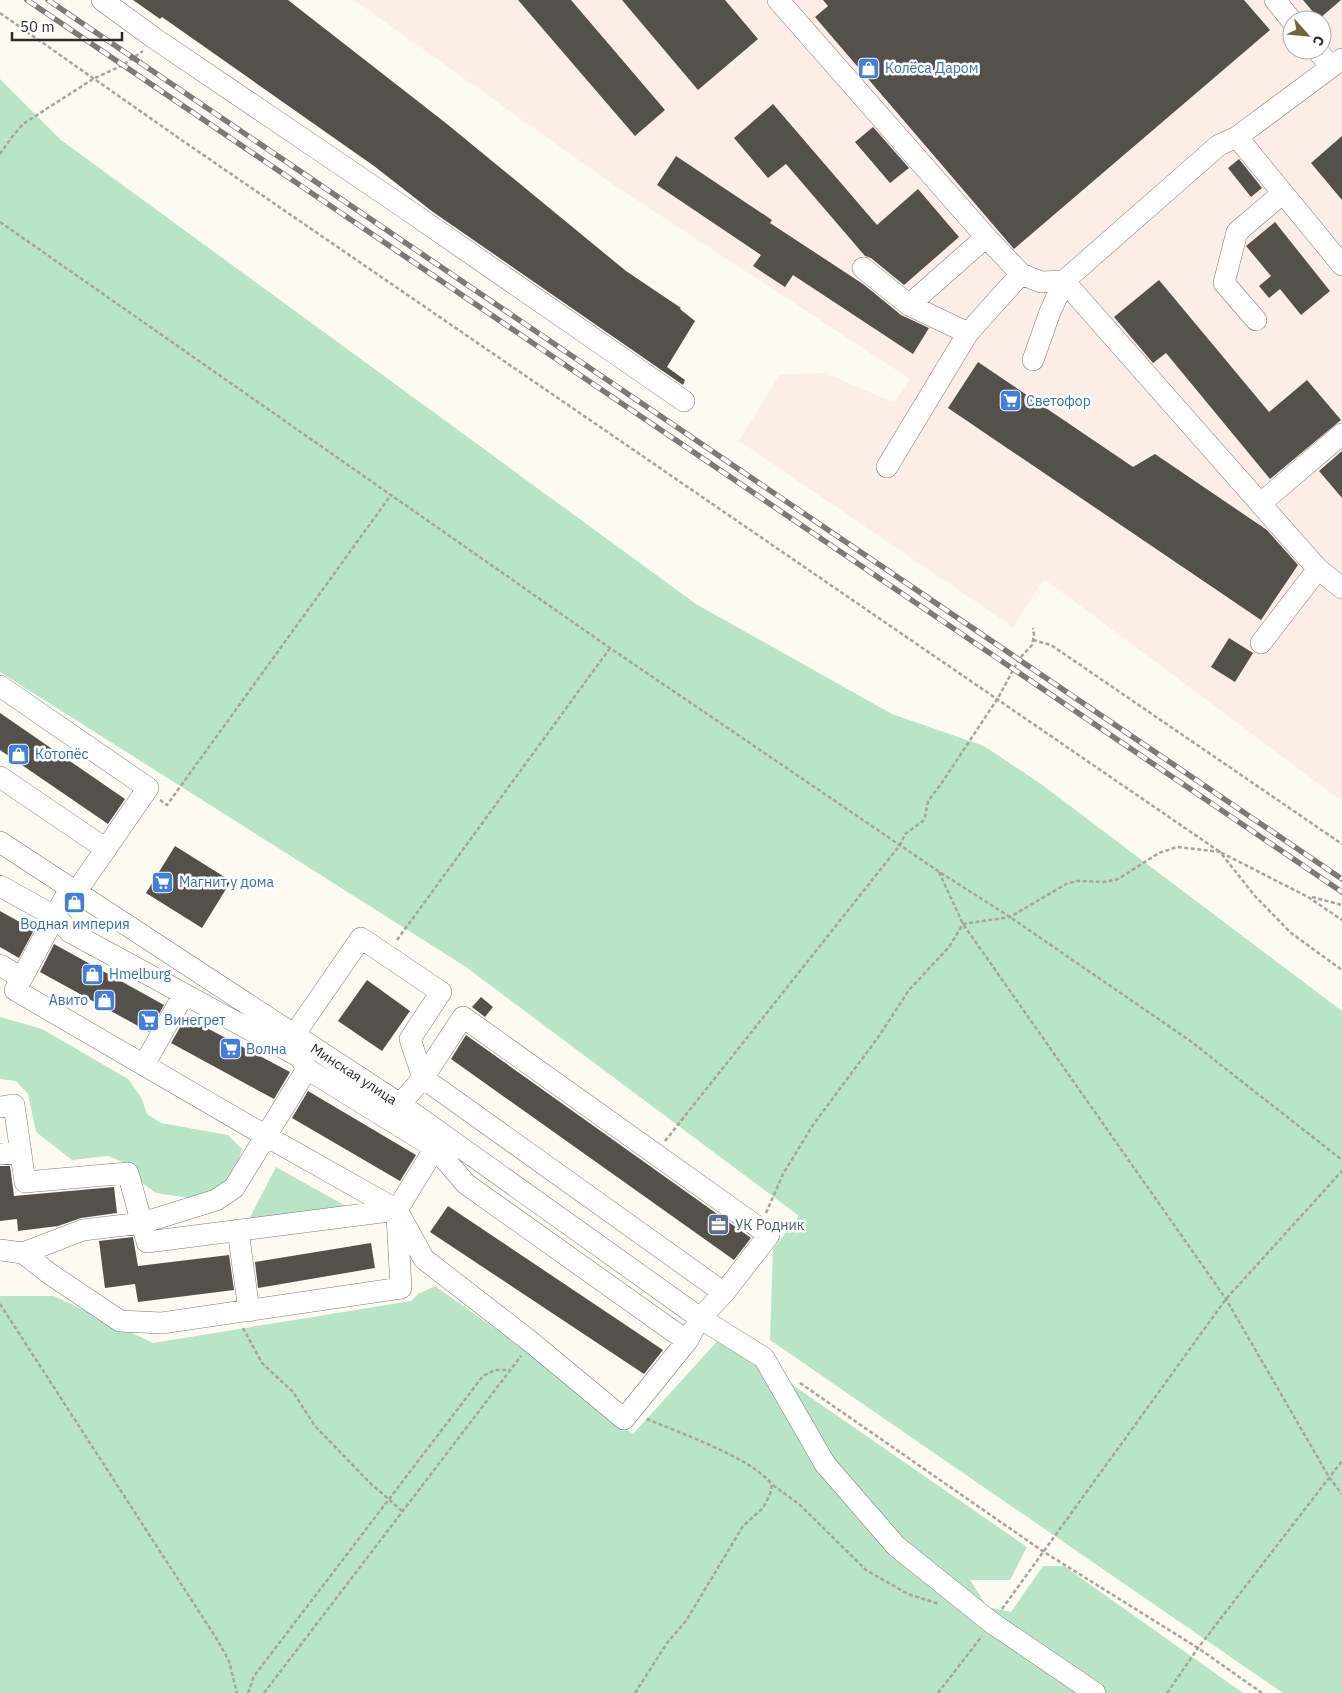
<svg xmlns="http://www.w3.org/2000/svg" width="1342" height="1693" viewBox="0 0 1342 1693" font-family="'IBM Plex Sans',sans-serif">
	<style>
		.industrial { fill: #fcede7; fill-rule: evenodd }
		.green { fill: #b8e5c5 }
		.building { fill: #54514b }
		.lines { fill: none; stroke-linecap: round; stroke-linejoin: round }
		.minor-casing { stroke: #7d7a73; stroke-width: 22 }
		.path { stroke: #a6a49e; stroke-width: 2.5; stroke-dasharray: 4 2.5; stroke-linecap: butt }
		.minor { stroke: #fff; stroke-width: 21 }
		.rail-casing { stroke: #7c7a75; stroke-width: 5.5 }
		.rail { stroke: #fff; stroke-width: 4; stroke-dasharray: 11; stroke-linecap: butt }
		.labels { text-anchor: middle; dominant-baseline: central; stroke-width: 5; stroke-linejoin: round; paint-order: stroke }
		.shop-label { font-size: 14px; fill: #366cbe; stroke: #fff; text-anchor: start }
		.street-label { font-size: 14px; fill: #2b2a27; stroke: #fff }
		.service-label { font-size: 14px; fill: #4e5e75; stroke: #fff; text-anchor: start }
	</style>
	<rect width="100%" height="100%" fill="#fdfaf2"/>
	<path class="industrial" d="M354,0H1342V801L1044,579L1013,627L739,441L779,375L826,373L894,403L910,379L611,183ZM1292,20H1322V50H1292Z"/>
	<path class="green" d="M0,79L61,140L696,604L892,714L984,746L1041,784L1342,1011V1693H1283L770,1340L773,1249L799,1216L466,967L0,672Z
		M0,1017L42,1029L128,1079L141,1097L147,1114L161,1123L228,1135L242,1149L232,1183L197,1199L156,1193L141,1182L133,1166L108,1156L72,1160L36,1132L28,1094L16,1081L0,1079Z
		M276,1167L351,1209L246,1225Z
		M435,1286L532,1355L633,1434L722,1336L1027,1547L1010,1580H970L987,1607L1011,1612L1043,1566H1064L1243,1693H0V1296H54L153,1343L411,1301L418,1294Z"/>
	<path class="building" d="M133,0H288L447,124L626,271L681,308L680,309L695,321L667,367L685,380L683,385L433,212L374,166L162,17L160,19Z
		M518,0H571L665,110L635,136Z
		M622,0H725L758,39L698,90Z
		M823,0H1244L1270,30L1014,249L815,17L828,6Z
		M1303,0H1341L1319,19Z
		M773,104L877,225L918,189L959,237L904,285L871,258L865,256L786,164L768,178L734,138Z
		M873,127L909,168L890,183L855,142Z
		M1342,136V200L1311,163Z
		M676,156L772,220L770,223L863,284L901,315L929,328L913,354L793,275L785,287L753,266L761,255L657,185Z
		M1239,159L1262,188L1251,197L1228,168Z
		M1275,222L1330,291L1301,315L1280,289L1269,298L1259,286L1271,276L1246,246Z
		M1159,280L1269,412L1307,380L1341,420L1270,479L1166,353L1153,363L1114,317Z
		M978,362L1133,467L1155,454L1267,530L1298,565L1261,620L948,408Z
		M1342,451V498L1319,471Z
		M1229,638L1253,653L1235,682L1211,667Z
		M0,713L125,799L108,824L0,750Z
		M175,846L231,881L202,928L146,893Z
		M0,911L34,930L19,958L0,947Z
		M54,944L164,1005L149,1032L40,972Z
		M367,980L410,1011L382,1051L338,1021Z
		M481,997L493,1007L485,1017L472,1007Z
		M186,1017L290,1072L274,1099L171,1043Z
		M466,1035L751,1238L734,1260L451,1059Z
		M308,1091L416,1155L400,1181L292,1118Z
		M0,1166H10L14,1196L114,1187L117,1213L81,1218L58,1226L18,1231L17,1219L0,1221Z
		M448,1206L663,1350L644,1374L430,1232Z
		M133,1237L138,1266L229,1255L234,1290L138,1302L135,1284L105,1288L99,1241Z
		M371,1243L375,1268L258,1288L255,1262Z"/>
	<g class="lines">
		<defs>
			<path id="minor" d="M102,0L154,38L396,202L684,401
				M778,0L986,237L1021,274
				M1275,0L1292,21
				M1317,50L1331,67
				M1237,137L1342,265
				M863,268L909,305L968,333
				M909,305L986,237
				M1256,320L1224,283L1237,232L1283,193
				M1033,360L1050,312L1064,281L1219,145L1237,137L1342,59
				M887,467L968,333L1021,274L1041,282L1064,281L1318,569L1342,588
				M1261,503L1342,434
				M1261,643L1318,569
				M0,686L148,788L76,892
				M0,777L106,849
				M0,842L400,1104L700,1318L764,1358L825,1464L896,1546L992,1623L1095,1693
				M0,886L56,917L70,932L300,1057L307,1069L435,1148L466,1184L687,1341
				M0,965L22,978L15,990L266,1136L397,1210L424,1259L531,1342L624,1419L687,1341L700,1318L724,1293L769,1235L463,1017L423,1078L400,1104
				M22,978L70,888
				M294,1035L361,938L441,992L410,1039L423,1078L724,1293
				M144,1065L184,994
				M0,1107L14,1105L25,1182L128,1173L147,1242L397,1210L435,1148
				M0,1154L21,1152
				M238,1230L249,1311
				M0,1250L23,1253L50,1274L120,1321L162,1323L401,1288L397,1216
				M23,1253L83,1230L142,1223L216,1200L234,1188L307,1069"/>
		</defs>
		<use href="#minor" class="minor-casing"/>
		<path class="path" d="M0,13L183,141L1220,852L1308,897L1342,920
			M0,154L12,137L23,124L93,79L123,65L143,51
			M0,222L610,648L938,871L1010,917L1189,1040L1342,1160
			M1033,640L1051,645L1342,844
			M160,800L167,805L391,495
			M939,872L963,924L1226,1299L1329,1477L1342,1494
			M1312,897L1342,905
			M397,940L610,648
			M665,1141L900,845L905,834L923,821L925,817L928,801L941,784L998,698L1019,659L1032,645L1034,635L1033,628
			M766,1213L783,1174L813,1125L879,1036L909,990L949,947L963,924L1010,917L1066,884L1077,881L1104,882L1118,879L1159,853L1177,847L1220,852L1255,896L1291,933L1342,970
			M0,1304L218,1641L229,1661L237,1693
			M243,1328L262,1363L293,1392L315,1426L370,1483L402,1511
			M800,1383L1044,1552L1198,1648L1262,1693
			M773,1485L800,1505L866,1570L908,1594L939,1604
			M1002,1609L1226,1299L1342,1171
			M248,1693L254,1676L483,1376L495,1370H510
			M264,1693L521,1356
			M635,1693L667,1643L686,1621L743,1526L763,1508L770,1494L772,1485C755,1459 677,1432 647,1419
			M938,1693L982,1636
			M1167,1693L1198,1648L1342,1461"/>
		<use href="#minor" class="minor"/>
		<defs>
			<path id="rail" d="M27,0L1342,892
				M48,0L1342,879"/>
		</defs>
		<use href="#rail" class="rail-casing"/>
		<use href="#rail" class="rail"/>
	</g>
	<defs>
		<symbol id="shop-square" viewBox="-11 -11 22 22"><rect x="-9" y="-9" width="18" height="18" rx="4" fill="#3f7fe0" stroke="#fff"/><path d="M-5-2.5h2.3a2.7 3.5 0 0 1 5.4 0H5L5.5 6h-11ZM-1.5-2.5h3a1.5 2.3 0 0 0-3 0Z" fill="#fff"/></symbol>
		<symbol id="supermarket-square" viewBox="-11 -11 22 22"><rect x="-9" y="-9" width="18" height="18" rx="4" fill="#3f7fe0" stroke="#fff"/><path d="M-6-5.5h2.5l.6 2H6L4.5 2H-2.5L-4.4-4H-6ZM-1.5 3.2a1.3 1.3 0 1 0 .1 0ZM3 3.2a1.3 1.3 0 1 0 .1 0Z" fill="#fff"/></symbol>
		<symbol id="office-square" viewBox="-11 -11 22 22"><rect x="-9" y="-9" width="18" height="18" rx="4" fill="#5c6f8a" stroke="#fff"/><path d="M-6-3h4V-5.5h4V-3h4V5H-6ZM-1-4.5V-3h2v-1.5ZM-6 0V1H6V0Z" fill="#fff"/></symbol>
	</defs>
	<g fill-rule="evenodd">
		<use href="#shop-square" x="856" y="56" width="25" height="25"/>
		<use href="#supermarket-square" x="998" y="388" width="25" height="25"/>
		<use href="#shop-square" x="6" y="742" width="25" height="25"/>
		<use href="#supermarket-square" x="150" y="870" width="25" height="25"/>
		<use href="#shop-square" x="62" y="890" width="25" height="25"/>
		<use href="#shop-square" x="80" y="962" width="25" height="25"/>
		<use href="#shop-square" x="92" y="988" width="25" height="25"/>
		<use href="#supermarket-square" x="136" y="1008" width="25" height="25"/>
		<use href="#supermarket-square" x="218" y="1036" width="25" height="25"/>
		<use href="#office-square" x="706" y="1212" width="25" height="25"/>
	</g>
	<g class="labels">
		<g class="shop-label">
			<text x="885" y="68">Колёса Даром</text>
			<text x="1026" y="401">Светофор</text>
			<text x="35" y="754">Котопёс</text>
			<text x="179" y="882">Магнит у дома</text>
			<text x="75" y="924" text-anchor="middle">Водная империя</text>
			<text x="109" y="974">Hmelburg</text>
			<text x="88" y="1000" text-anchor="end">Авито</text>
			<text x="164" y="1020">Винегрет</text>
			<text x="246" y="1049">Волна</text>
		</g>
		<g class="street-label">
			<text transform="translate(354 1074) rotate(33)">Минская улица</text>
		</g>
		<g class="service-label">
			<text x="735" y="1225">УК Родник</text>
		</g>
	</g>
	<g transform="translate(1307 35) rotate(117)"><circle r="24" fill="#ffffff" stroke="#aaaaa9"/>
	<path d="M0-4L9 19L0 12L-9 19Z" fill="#6d6734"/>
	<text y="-8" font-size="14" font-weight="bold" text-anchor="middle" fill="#2b2a27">С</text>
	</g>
	<path d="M12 32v8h110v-8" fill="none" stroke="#2b2a27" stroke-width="2.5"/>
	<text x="20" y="32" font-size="15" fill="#2b2a27" stroke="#ffffff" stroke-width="4" paint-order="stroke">50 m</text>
</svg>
